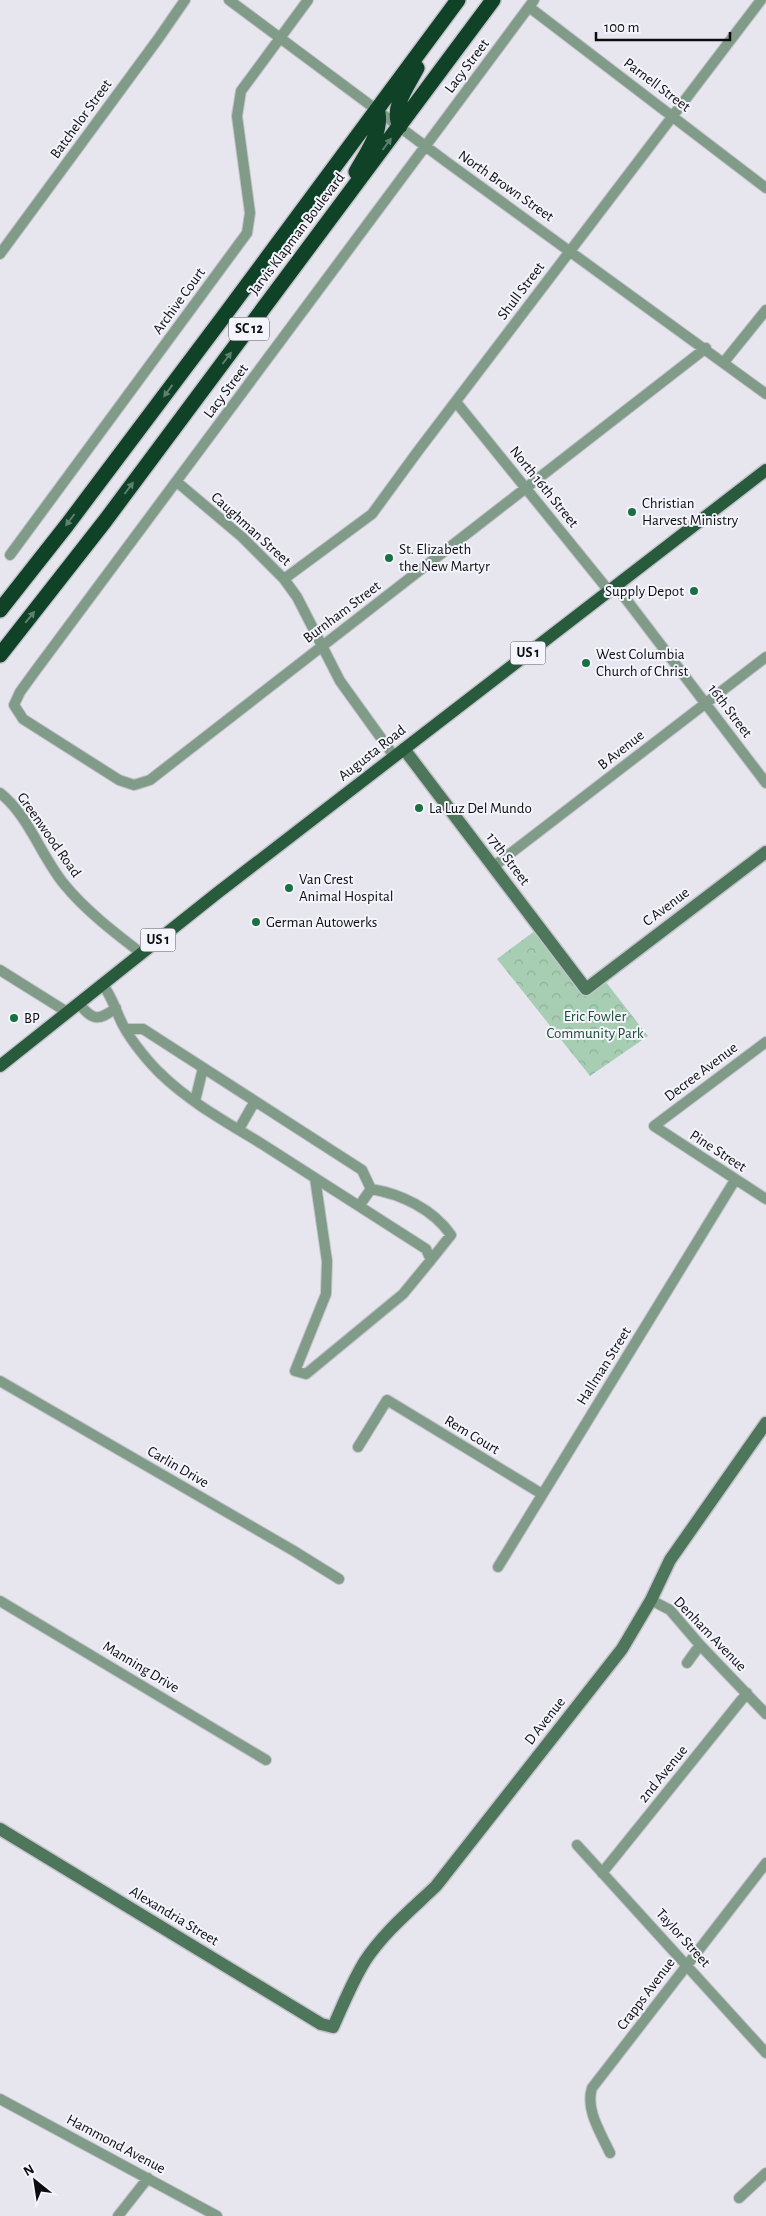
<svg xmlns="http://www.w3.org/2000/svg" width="766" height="2216" viewBox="0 0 766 2216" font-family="'Alegreya Sans',sans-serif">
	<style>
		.park { fill: url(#park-crowns) }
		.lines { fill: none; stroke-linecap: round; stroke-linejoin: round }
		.street-casing { stroke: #c4c3cb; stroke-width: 12 }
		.secondary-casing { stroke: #c4c3cb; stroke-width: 15 }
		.primary-casing { stroke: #c4c3cb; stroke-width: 15 }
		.highway-casing { stroke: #c4c3cb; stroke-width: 18 }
		.street { stroke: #809b88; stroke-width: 10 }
		.secondary { stroke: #4d765b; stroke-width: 12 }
		.primary { stroke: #275b3c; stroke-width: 12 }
		.highway { stroke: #0f4226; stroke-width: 15 }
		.oneway { fill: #5f8071 }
		.poi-dot { fill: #197042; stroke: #f4f4fc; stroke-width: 2 }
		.labels { text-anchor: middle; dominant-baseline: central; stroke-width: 4; stroke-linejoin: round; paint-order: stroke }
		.shield { fill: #f4f4fc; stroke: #525256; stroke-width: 1 }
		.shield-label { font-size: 14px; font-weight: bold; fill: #0d0d0f }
		.street-label { font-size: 15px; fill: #0d0d0f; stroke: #f4f4fc }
		.poi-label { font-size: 15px; fill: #0d0d0f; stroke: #f4f4fc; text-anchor: start }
		.park-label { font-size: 15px; fill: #1c4d30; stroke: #f4f4fc }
	</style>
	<defs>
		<pattern id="park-crowns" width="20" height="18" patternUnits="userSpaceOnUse" patternTransform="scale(1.25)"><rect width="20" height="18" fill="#a7ceb3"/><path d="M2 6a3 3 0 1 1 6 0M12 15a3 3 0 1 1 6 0" fill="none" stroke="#8fb099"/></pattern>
	</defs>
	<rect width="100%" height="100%" fill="#e7e6ef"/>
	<path class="park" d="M540,927L586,988L602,977L648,1036L590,1076L497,959Z"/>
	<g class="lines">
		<defs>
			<path id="street" d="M229,0L448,163L766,394
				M534,0L36,670L20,692L14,705L23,719L119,780L134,785L150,780L706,348
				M529,7L766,188
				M0,254L158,39L185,0
				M724,362L766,310
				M456,402L609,591
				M177,482L242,537L284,579L297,597L340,681L394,756
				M10,555L247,233L250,213L237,116L241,91L308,0
				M284,579L372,514L418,451L761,0
				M616,586L766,783
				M0,793C29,816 41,856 64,884C85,910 115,933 141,953
				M494,866L766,657
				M0,970L67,1012
				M102,984C113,997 116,1013 124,1027C132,1042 150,1064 162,1075C191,1103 228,1123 262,1144C317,1179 371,1214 426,1249L431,1260L403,1294L306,1374L295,1371L326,1294L327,1261L315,1178
				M78,1003C93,1020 97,1022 116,1008
				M125,1029H143L362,1170L371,1189C401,1194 433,1209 451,1235L431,1260
				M766,1042L654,1126L766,1199
				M195,1101L203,1068
				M239,1129L255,1101
				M359,1206L371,1189
				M0,1381L294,1551L339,1579
				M358,1447L387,1400L542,1494
				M498,1567L735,1180
				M651,1600L670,1610L700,1645L766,1714
				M0,1601L266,1760
				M687,1663L700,1645
				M577,1845L766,2053
				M602,1873L747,1693
				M0,2099L217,2216
				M610,2153C601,2133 585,2110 592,2088L766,1863
				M739,2198L766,2173
				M118,2216L148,2178"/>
			<path id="secondary" d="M404,749L586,989L766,852
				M0,1829L321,2024L333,2027C343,2005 352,1982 365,1961C384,1932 411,1910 436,1886L622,1649L651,1600L670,1560L766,1423"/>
			<path id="primary" d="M0,1066L216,894L766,470"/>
			<path id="highway" d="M400,126C390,108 409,84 417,68
				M356,172C366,154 384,130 377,109
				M0,610L67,525L224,316L458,0
				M0,655L105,521L493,0"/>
		</defs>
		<use href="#street" class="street-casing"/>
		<use href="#secondary" class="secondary-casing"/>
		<use href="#primary" class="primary-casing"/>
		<use href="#highway" class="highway-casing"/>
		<use href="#street" class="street"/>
		<use href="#secondary" class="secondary"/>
		<use href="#primary" class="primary"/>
		<use href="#highway" class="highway"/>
	</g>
	<defs><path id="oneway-solid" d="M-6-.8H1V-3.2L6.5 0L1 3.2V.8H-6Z" transform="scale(1.25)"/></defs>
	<g class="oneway">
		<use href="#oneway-solid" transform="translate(387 144) rotate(-53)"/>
		<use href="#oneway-solid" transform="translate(227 358) rotate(-53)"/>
		<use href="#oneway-solid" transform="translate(168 391) rotate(126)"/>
		<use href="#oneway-solid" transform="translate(129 488) rotate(-53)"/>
		<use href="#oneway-solid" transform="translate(70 520) rotate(127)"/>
		<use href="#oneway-solid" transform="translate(30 617) rotate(-51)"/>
	</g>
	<g class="poi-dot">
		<circle cx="632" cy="512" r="5"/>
		<circle cx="389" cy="558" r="5"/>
		<circle cx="694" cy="591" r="5"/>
		<circle cx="586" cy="663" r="5"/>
		<circle cx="419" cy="808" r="5"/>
		<circle cx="289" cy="888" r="5"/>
		<circle cx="256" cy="922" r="5"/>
		<circle cx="14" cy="1018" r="5"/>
	</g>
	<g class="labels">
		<g class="shield">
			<rect x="229" y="317.5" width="40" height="23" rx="4"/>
			<rect x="510.5" y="641.5" width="35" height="23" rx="4"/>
			<rect x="140.5" y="928.5" width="35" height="23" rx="4"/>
		</g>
		<g class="shield-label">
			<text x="249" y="329">SC 12</text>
			<text x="528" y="653">US 1</text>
			<text x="158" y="940">US 1</text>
		</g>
		<g class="street-label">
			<text transform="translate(467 66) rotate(-53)">Lacy Street</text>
			<text transform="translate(657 85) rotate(37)">Parnell Street</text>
			<text transform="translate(81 119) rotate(-54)">Batchelor Street</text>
			<text transform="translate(506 186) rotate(35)">North Brown Street</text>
			<text transform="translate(297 234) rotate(-53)">Jarvis Klapman Boulevard</text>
			<text transform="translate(521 291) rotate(-53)">Shull Street</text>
			<text transform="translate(179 301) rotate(-54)">Archive Court</text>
			<text transform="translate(226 391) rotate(-53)">Lacy Street</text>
			<text transform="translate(544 487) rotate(51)">North 16th Street</text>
			<text transform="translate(251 529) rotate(42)">Caughman Street</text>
			<text transform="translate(342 612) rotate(-37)">Burnham Street</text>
			<text transform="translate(730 711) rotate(53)">16th Street</text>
			<text transform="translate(621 750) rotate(-38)">B Avenue</text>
			<text transform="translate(372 753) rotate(-38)">Augusta Road</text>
			<text transform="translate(49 835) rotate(55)">Greenwood Road</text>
			<text transform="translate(508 859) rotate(53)">17th Street</text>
			<text transform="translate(666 907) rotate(-37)">C Avenue</text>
			<text transform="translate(701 1072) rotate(-37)">Decree Avenue</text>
			<text transform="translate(718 1151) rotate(33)">Pine Street</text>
			<text transform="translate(604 1366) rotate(-58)">Hallman Street</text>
			<text transform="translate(472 1435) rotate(31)">Rem Court</text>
			<text transform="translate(178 1467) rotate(30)">Carlin Drive</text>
			<text transform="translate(710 1634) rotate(46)">Denham Avenue</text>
			<text transform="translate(141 1667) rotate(31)">Manning Drive</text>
			<text transform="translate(545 1721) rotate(-52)">D Avenue</text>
			<text transform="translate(663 1774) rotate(-51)">2nd Avenue</text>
			<text transform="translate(174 1916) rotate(31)">Alexandria Street</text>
			<text transform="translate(683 1938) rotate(48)">Taylor Street</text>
			<text transform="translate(646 1994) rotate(-53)">Crapps Avenue</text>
			<text transform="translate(116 2144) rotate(28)">Hammond Avenue</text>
		</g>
		<g class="poi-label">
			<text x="642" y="503">Christian<tspan x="642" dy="17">Harvest Ministry</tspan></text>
			<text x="399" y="549">St. Elizabeth<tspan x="399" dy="17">the New Martyr</tspan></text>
			<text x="684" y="591" text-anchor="end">Supply Depot</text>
			<text x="596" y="654">West Columbia<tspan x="596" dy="17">Church of Christ</tspan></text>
			<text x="429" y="808">La Luz Del Mundo</text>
			<text x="299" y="879">Van Crest<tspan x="299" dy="17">Animal Hospital</tspan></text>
			<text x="266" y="922">German Autowerks</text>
			<text x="24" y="1018">BP</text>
		</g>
		<g class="park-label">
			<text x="595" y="1016">Eric Fowler<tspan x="595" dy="17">Community Park</tspan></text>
		</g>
	</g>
	<g transform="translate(35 2181) rotate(330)" stroke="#f4f4fc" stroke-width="4" paint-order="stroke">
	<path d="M0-4L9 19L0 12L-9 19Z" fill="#0d0d0f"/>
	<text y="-8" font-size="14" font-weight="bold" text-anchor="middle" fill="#0d0d0f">N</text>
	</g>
	<path d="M596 32v8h134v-8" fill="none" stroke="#0d0d0f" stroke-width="2.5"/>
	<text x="604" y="32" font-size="15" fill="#0d0d0f" stroke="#f4f4fc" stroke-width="4" paint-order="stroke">100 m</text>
</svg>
